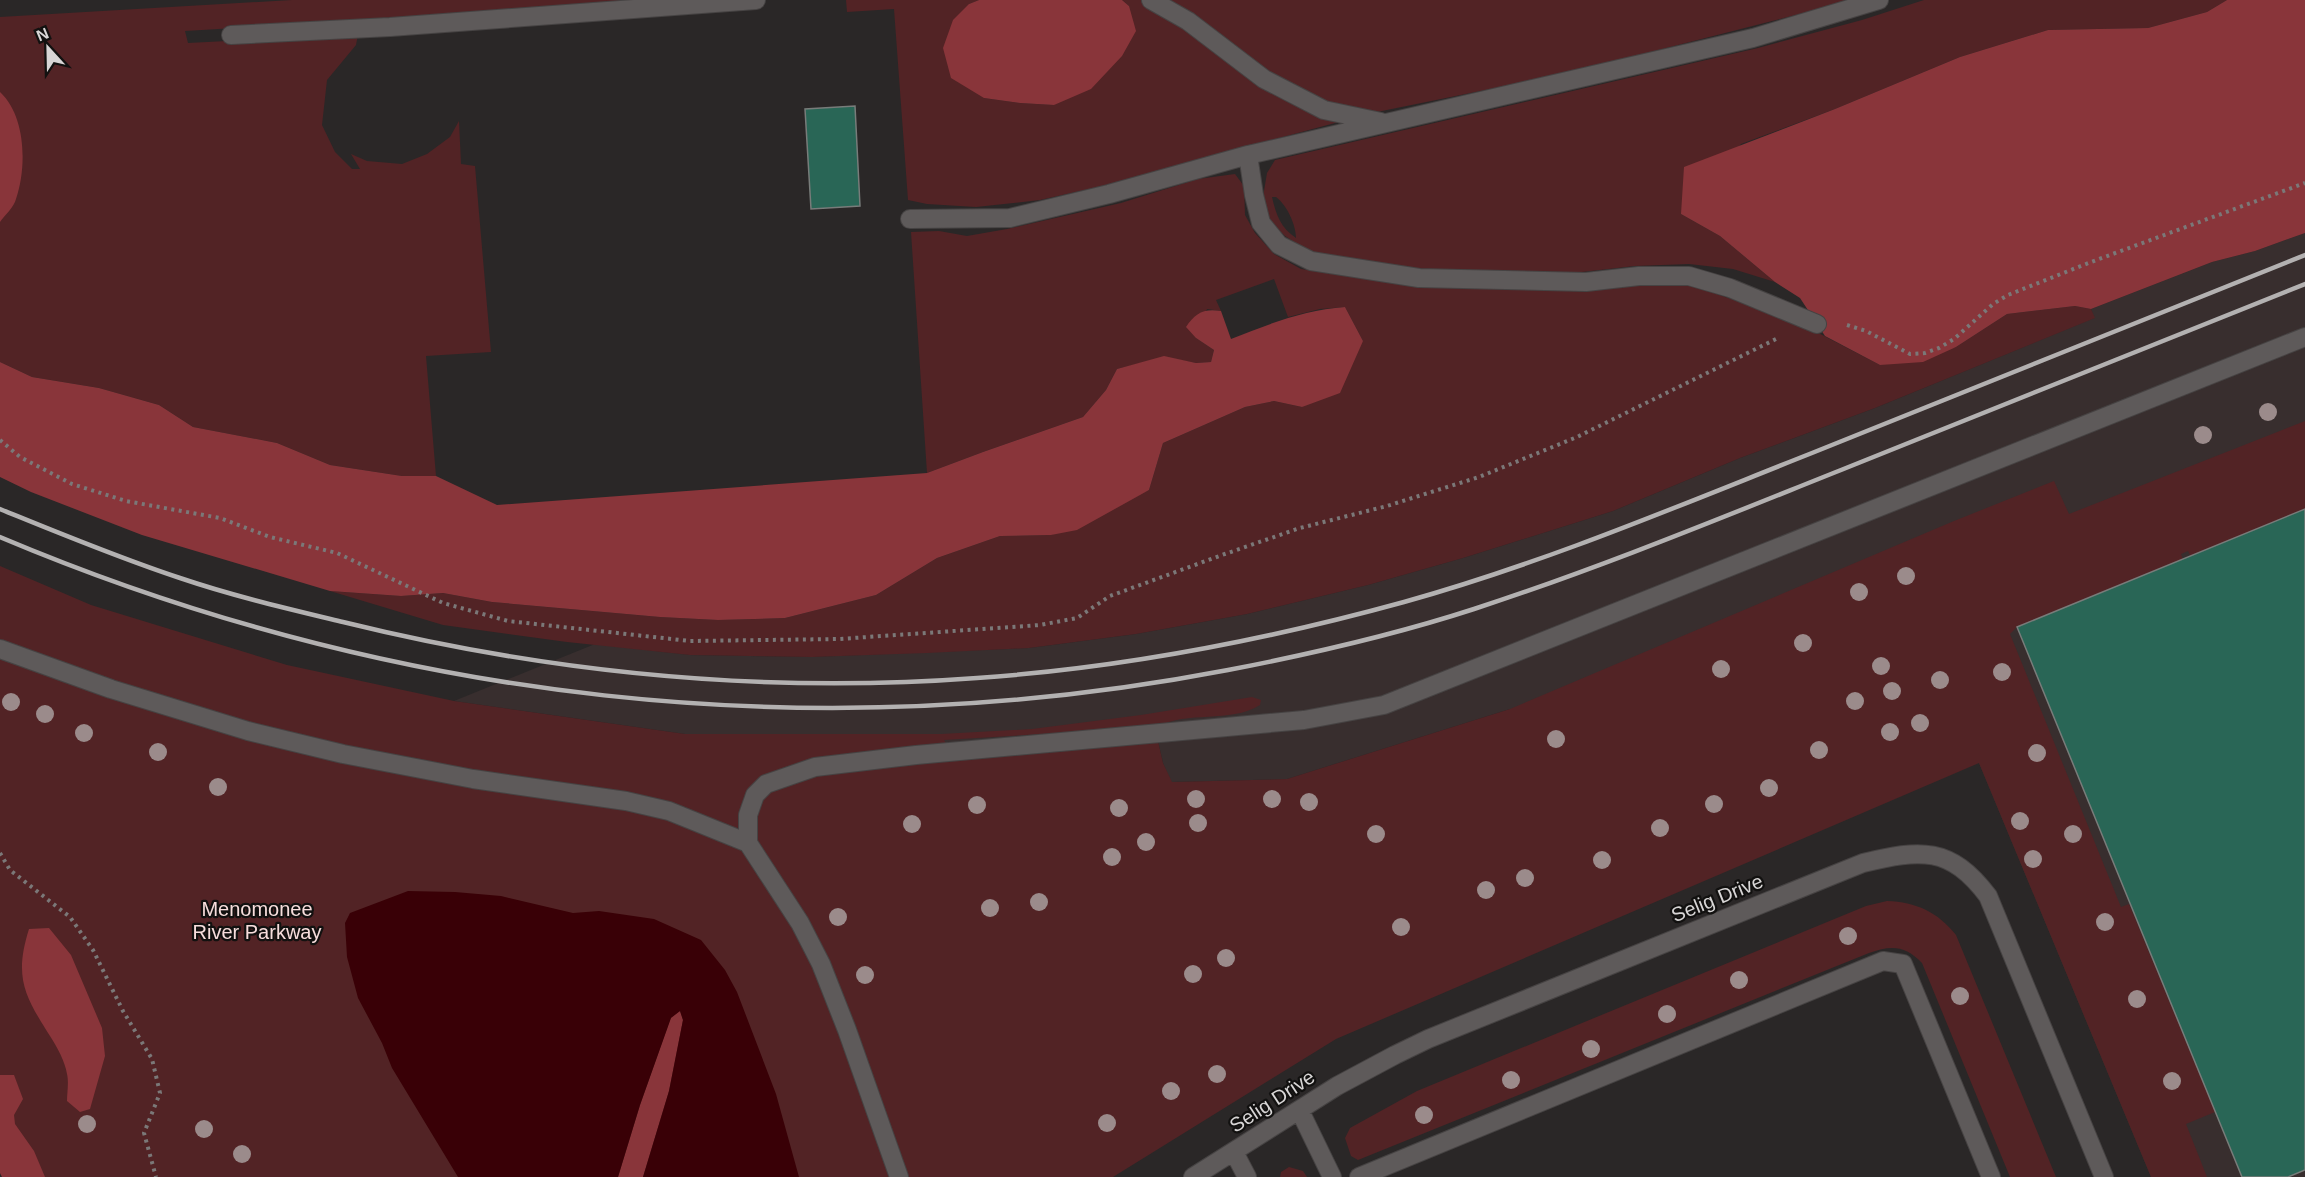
<svg xmlns="http://www.w3.org/2000/svg" width="2305" height="1177" viewBox="0 0 2305 1177" font-family="Arial,sans-serif">
	<style>
		.built { fill: #382e2e }
		.green { fill: #522325; fill-rule: evenodd }
		.forest { fill: #89353a }
		.water { fill: #390006 }
		.building { fill: #296656; stroke: #787c7a; stroke-width: 1.5 }
		.lines { fill: none; stroke-linecap: round; stroke-linejoin: round }
		.minor-casing { stroke: #464343; stroke-width: 20 }
		.path { stroke: #7b7878; stroke-width: 4; stroke-dasharray: 3 4.5; stroke-linecap: butt }
		.minor { stroke: #5e5a5a; stroke-width: 18 }
		.rail { stroke: #b3b1b1; stroke-width: 4.5 }
		.tree { fill: #9b8b8b }
		.labels { text-anchor: middle; dominant-baseline: central; stroke-width: 4.5; stroke-linejoin: round; paint-order: stroke }
		.street-label { font-size: 20px; fill: #d8d6d6; stroke: #121110 }
		.park-label { font-size: 20px; fill: #f7dddc; stroke: #121110 }
	</style>
	<rect width="100%" height="100%" fill="#2a2727"/>
	<path class="built" d="M2305,233V1177H2151L1979,763L1510,709L1287,779L1171,782L1163,763L1158,741L955,759L685,734L454,701L595,644L690,655L812,657L1029,648L1136,634L1247,614L1368,585L1463,558L1613,511L1740,458L1875,408L2094,318L2091,309L2212,262L2255,251Z"/>
	<path class="green" d="M292,0H635L357,21L185,31L188,43L358,34L356,45L327,80L322,125L335,152L352,169H360L351,154L367,161L402,164L427,154L450,137L459,121L461,164L475,166L491,352L426,356L436,476H402L330,465L277,443L193,427L159,405L99,388L32,377L0,362V17Z
		M846,0H979L969,4L984,98L1020,103L1054,105L1129,6L1122,0H1855L1564,74L1372,113L1098,187L1040,200L976,207L927,204L908,200L894,9L847,12Z
		M1924,0H2227L2207,12L2148,28L2048,30L1960,57L1835,109L1741,144L1681,214L1720,236L1775,282L1733,269L1689,264L1635,266L1582,272H1500L1412,269L1313,254L1285,236L1269,220L1263,197L1267,173L1275,160L1758,48L1862,20ZM1272,197H1276C1287,205 1296,225 1296,238C1281,228 1276,215 1272,197Z
		M1235,174L1244,186L1245,215L1255,233L1274,254L1301,269L1421,286L1689,284L1801,324L1880,365L1956,347L2007,314L2075,306L2091,309L2095,318L1875,408L1740,458L1613,511L1463,558L1368,585L1247,614L1136,634L1029,648L927,653L812,657L690,655L567,642L443,625L330,591L401,596L443,593L492,602L660,617L718,620L785,618L876,595L937,558L1000,536L1051,535L1149,490L1163,443L1245,407L1274,401L1302,407L1363,341L1345,307L1320,309L1288,317L1274,279L1216,300L1221,311L1207,309L1196,338L1214,350L1211,362L1196,363L1164,357L1117,369L1106,390L1083,417L983,452L927,473L911,232L939,231L967,236L1007,229L1121,203L1198,179Z
		M2305,421V509L2191,557L2188,551L2181,554L2183,560L2017,627L2010,634L2121,907L2129,904L2215,1112L2186,1124L2207,1177H2151L1979,763L1336,1039L1113,1177H2L0,1173V566L91,605L287,665L454,701L685,734H941L1032,729L1141,715L1252,697L1261,700L1260,705C1229,724 1188,710 1157,727L944,740L955,759L1158,741L1163,763L1172,782L1287,779L1510,709L1954,521L2054,481L2069,514Z
		M1887,901C1916,902 1938,912 1956,935L2056,1177H2010L1922,963C1905,945 1891,945 1869,953L1358,1160L1351,1156L1345,1138L1350,1128L1417,1091L1866,906Z
		M1289,1167L1303,1171L1307,1177H1280L1281,1172Z"/>
	<path class="forest" d="M979,0H1122L1129,6L1136,31L1122,56L1091,89L1054,105L1020,103L984,98L951,78L943,48L953,20L969,4Z
		M2227,0H2305V233L2255,251L2212,262L2091,309L2075,306L2007,314L1956,347L1923,362L1880,365L1825,336L1800,298L1775,282L1720,236L1681,214L1684,167L1835,109L1960,57L2048,30L2148,28L2207,12Z
		M0,92C26,116 27,167 16,199C14,207 5,215 0,222Z
		M1345,307L1363,341L1340,393L1302,407L1274,401L1245,407L1163,443L1149,490L1077,530L1051,535L1000,536L937,558L876,595L785,618L718,620L660,617L492,602L443,593L401,596L330,591L142,535L31,492L0,477V362L32,377L99,388L159,405L193,427L277,443L330,465L402,476H436L497,505L927,473L983,452L1083,417L1106,390L1117,369L1164,356L1196,363L1211,362L1214,350L1196,338L1186,327C1195,313 1204,308 1221,311L1231,339C1269,324 1304,310 1345,307Z
		M49,928L71,955L102,1028L105,1056L90,1109L80,1112L67,1101C67,1093 69,1082 67,1074C65,1061 57,1047 50,1036C24,995 14,977 29,929Z
		M680,1011L683,1020L669,1091L643,1177H618L640,1105L671,1017Z
		M0,1075H14L23,1099L14,1115L15,1124L34,1151L45,1177H2L0,1173Z"/>
	<path class="water" d="M408,891L455,892L501,896L573,913L599,911L654,919L701,940L725,970L737,992L776,1094L799,1177H643L669,1091L683,1020L680,1011L671,1018L640,1105L618,1177H458L392,1068L382,1043L358,998L347,957L345,923L350,913Z"/>
	<path class="building" d="M855,106L860,206L811,209L805,109Z
		M2305,509V1170L2288,1177H2242L2017,627Z"/>
	<g class="lines">
		<defs>
			<path id="minor" d="M1151,0L1188,21L1264,79L1324,110L1381,122
				M231,35L390,27L756,0
				M1248,155L1254,195L1261,223L1279,245L1311,261L1419,278L1586,282L1639,276H1689L1730,288L1817,324
				M910,219L1010,218L1109,194L1248,155L1753,38L1879,0
				M0,649L111,689L248,731L343,754L473,779L626,801L669,811L748,843L800,923L821,964L847,1030L899,1177
				M748,843V815L755,795L766,784L815,767L916,755L1304,720L1384,705L2305,337
				M1300,1111L1332,1177
				M1234,1152L1247,1177
				M1193,1177L1337,1086L1395,1055L1428,1039L1863,863C1921,849 1950,846 1988,896L2104,1177
				M1359,1177L1883,961L1903,964L1991,1177"/>
		</defs>
		<use href="#minor" class="minor-casing"/>
		<path class="path" d="M1847,325L1866,331L1910,354L1925,353L1939,348L1954,339L1993,304L2008,295L2091,262L2305,183
			M0,440L20,457L72,484L126,501L220,518L270,537L337,553L443,603L508,621L690,641L839,639L1040,625L1077,618L1110,596L1222,555L1300,528L1387,506L1479,477L1577,437L1776,339
			M0,853L10,870L70,917L93,950L123,1011L152,1059L160,1093L144,1133L156,1177"/>
		<use href="#minor" class="minor"/>
		<path class="rail" d="M0,509C59,533 119,558 180,578C233,596 289,609 343,622C550,673 765,694 977,678C1121,668 1266,640 1404,602C1544,563 1678,506 1812,453C1976,387 2141,321 2305,255
			M0,537C391,702 811,750 1228,670C1311,654 1394,635 1474,609C1600,568 1723,517 1846,468C1999,407 2152,345 2305,284"/>
	</g>
	<g class="tree">
		<circle cx="2268" cy="412" r="9"/>
		<circle cx="2203" cy="435" r="9"/>
		<circle cx="1906" cy="576" r="9"/>
		<circle cx="1859" cy="592" r="9"/>
		<circle cx="1803" cy="643" r="9"/>
		<circle cx="1881" cy="666" r="9"/>
		<circle cx="1721" cy="669" r="9"/>
		<circle cx="2002" cy="672" r="9"/>
		<circle cx="1940" cy="680" r="9"/>
		<circle cx="1892" cy="691" r="9"/>
		<circle cx="1855" cy="701" r="9"/>
		<circle cx="11" cy="702" r="9"/>
		<circle cx="45" cy="714" r="9"/>
		<circle cx="1920" cy="723" r="9"/>
		<circle cx="1890" cy="732" r="9"/>
		<circle cx="84" cy="733" r="9"/>
		<circle cx="1556" cy="739" r="9"/>
		<circle cx="1819" cy="750" r="9"/>
		<circle cx="158" cy="752" r="9"/>
		<circle cx="2037" cy="753" r="9"/>
		<circle cx="218" cy="787" r="9"/>
		<circle cx="1769" cy="788" r="9"/>
		<circle cx="1196" cy="799" r="9"/>
		<circle cx="1272" cy="799" r="9"/>
		<circle cx="1309" cy="802" r="9"/>
		<circle cx="1714" cy="804" r="9"/>
		<circle cx="977" cy="805" r="9"/>
		<circle cx="1119" cy="808" r="9"/>
		<circle cx="2020" cy="821" r="9"/>
		<circle cx="1198" cy="823" r="9"/>
		<circle cx="912" cy="824" r="9"/>
		<circle cx="1660" cy="828" r="9"/>
		<circle cx="1376" cy="834" r="9"/>
		<circle cx="2073" cy="834" r="9"/>
		<circle cx="1146" cy="842" r="9"/>
		<circle cx="1112" cy="857" r="9"/>
		<circle cx="2033" cy="859" r="9"/>
		<circle cx="1602" cy="860" r="9"/>
		<circle cx="1525" cy="878" r="9"/>
		<circle cx="1486" cy="890" r="9"/>
		<circle cx="1039" cy="902" r="9"/>
		<circle cx="990" cy="908" r="9"/>
		<circle cx="838" cy="917" r="9"/>
		<circle cx="2105" cy="922" r="9"/>
		<circle cx="1401" cy="927" r="9"/>
		<circle cx="1848" cy="936" r="9"/>
		<circle cx="1226" cy="958" r="9"/>
		<circle cx="1193" cy="974" r="9"/>
		<circle cx="865" cy="975" r="9"/>
		<circle cx="1739" cy="980" r="9"/>
		<circle cx="1960" cy="996" r="9"/>
		<circle cx="2137" cy="999" r="9"/>
		<circle cx="1667" cy="1014" r="9"/>
		<circle cx="1591" cy="1049" r="9"/>
		<circle cx="1217" cy="1074" r="9"/>
		<circle cx="1511" cy="1080" r="9"/>
		<circle cx="2172" cy="1081" r="9"/>
		<circle cx="1171" cy="1091" r="9"/>
		<circle cx="1424" cy="1115" r="9"/>
		<circle cx="1107" cy="1123" r="9"/>
		<circle cx="87" cy="1124" r="9"/>
		<circle cx="204" cy="1129" r="9"/>
		<circle cx="242" cy="1154" r="9"/>
	</g>
	<g class="labels">
		<g class="street-label">
			<text transform="translate(1717 898) rotate(-22)">Selig Drive</text>
			<text transform="translate(1272 1101) rotate(-33)">Selig Drive</text>
		</g>
		<g class="park-label">
			<text x="257" y="909">Menomonee<tspan x="257" dy="23">River Parkway</tspan></text>
		</g>
	</g>
	<g transform="translate(48 48) rotate(338)" stroke="#121110" stroke-width="4.5" paint-order="stroke">
	<path d="M0-4.5L10 22L0 15L-10 22Z" fill="#d8d6d6"/>
	<text y="-9" font-size="16" font-weight="bold" text-anchor="middle" fill="#d8d6d6">N</text>
	</g>
</svg>
